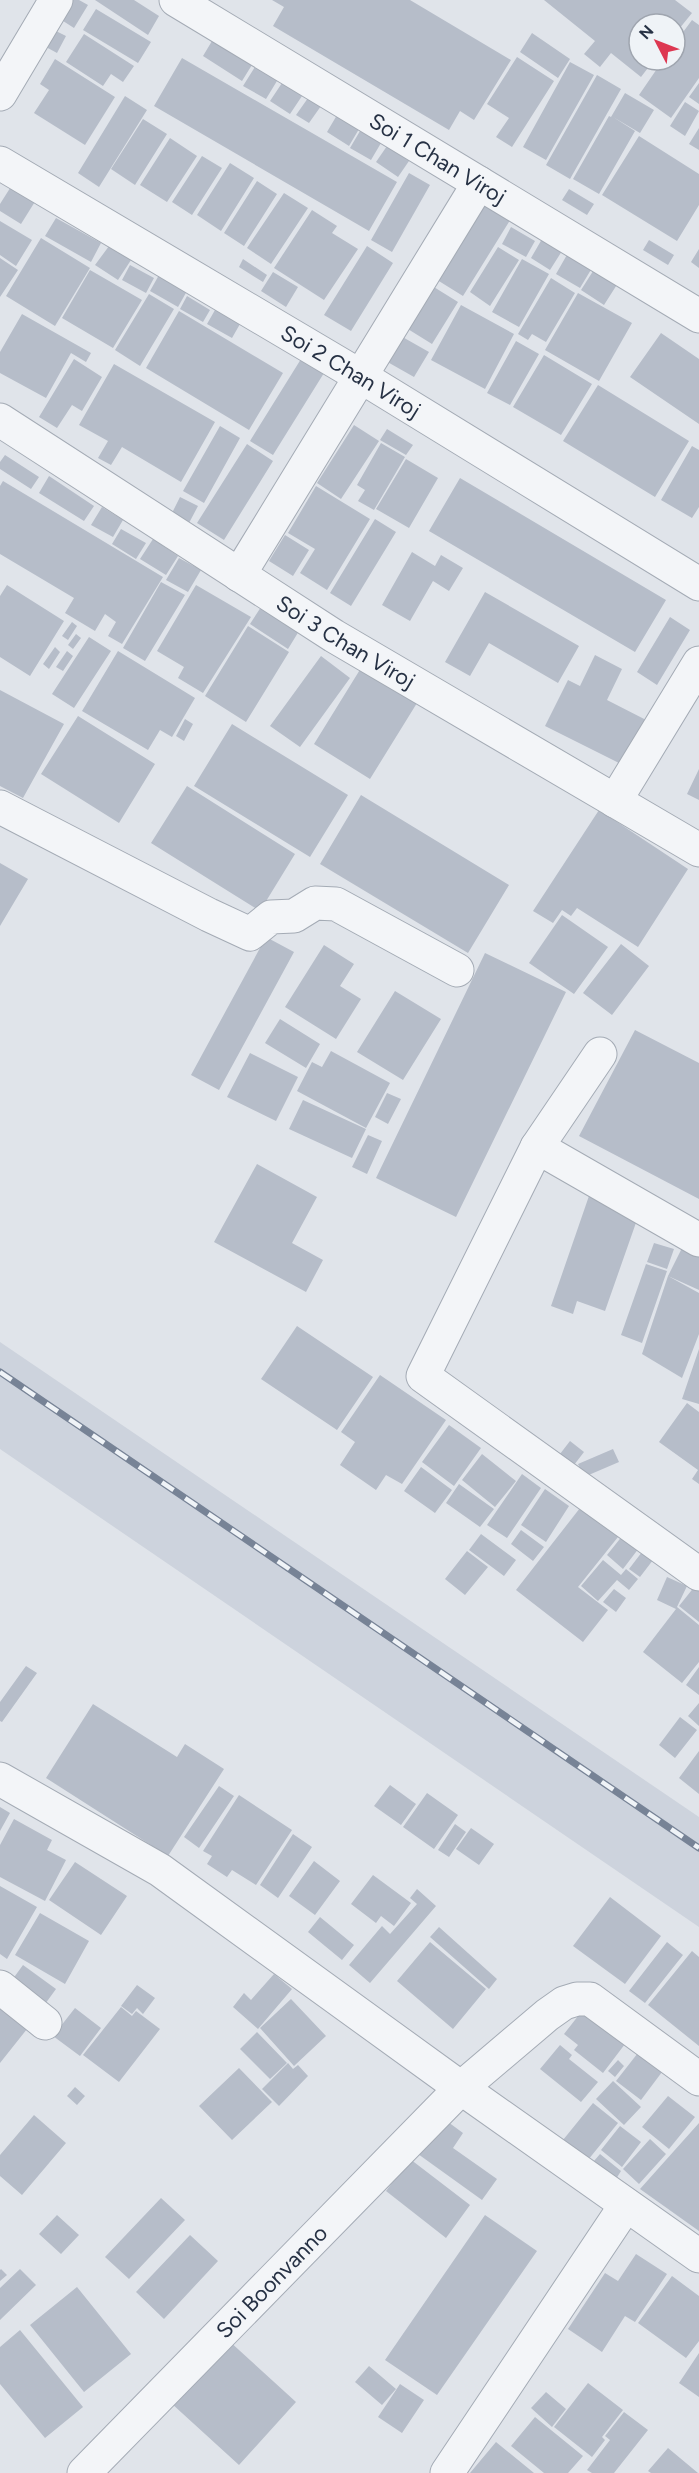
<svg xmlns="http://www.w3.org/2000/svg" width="699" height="2473" viewBox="0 0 699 2473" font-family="Figtree,sans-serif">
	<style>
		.built { fill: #cdd3dd }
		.building { fill: #b6bdc9 }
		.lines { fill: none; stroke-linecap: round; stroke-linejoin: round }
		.minor-casing { stroke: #a4abb5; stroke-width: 35 }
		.minor { stroke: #f3f5f8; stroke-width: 33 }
		.rail-casing { stroke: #778396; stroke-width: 7 }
		.rail { stroke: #eff3f7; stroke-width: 4.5; stroke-dasharray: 14; stroke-linecap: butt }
		.labels { text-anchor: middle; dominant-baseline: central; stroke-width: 5; stroke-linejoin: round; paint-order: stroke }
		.street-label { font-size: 22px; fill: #263144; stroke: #eff3f7 }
	</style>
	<rect width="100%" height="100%" fill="#e0e4ea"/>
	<path class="built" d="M0,1342L699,1817V1927L0,1449Z"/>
	<path class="building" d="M71,0H79L88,5L74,28L60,19Z
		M95,0H134L159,16L148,35Z
		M272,0H410L511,60L474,120L460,111L449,130L273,26L284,7Z
		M544,0H675L692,13L675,34V24H639V60H654L641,77L611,53L600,67L584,54L595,41Z
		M96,9L151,42L138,63L83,30Z
		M692,20L699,25V78L671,118L639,95L663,60H675V43Z
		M56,31L66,36L57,53L46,47Z
		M532,33L570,59L558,78L520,52Z
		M84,34L134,66L123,82L111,74L103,86L66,62Z
		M215,36L255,60L242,81L203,56Z
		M517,57L554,81L512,147L496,137L509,118L487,104Z
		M182,58L397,182L369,231L154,106Z
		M55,59L115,97L85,145L34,113L49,90L40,84Z
		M258,62L280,76L266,99L243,86Z
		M570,62L594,75L546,160L523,147Z
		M597,75L621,89L570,179L546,165Z
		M284,80L304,93L290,114L270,101Z
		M699,83V104L689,97Z
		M625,93L654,110L640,133L613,117L635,131L599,194L573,179L609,116L611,117Z
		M125,96L147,110L99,187L78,173Z
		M308,98L321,106L309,123L296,115Z
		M685,102L699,111L685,136L670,126Z
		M337,115L359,129L349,146L327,132Z
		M143,119L167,134L135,185L111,169Z
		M699,128V150L689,144Z
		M360,131L381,143L371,160L350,148Z
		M639,136L699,174V205L677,241L602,195Z
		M170,138L197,156L167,202L140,185Z
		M387,146L409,161L398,177L376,162Z
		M202,156L222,168L192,215L172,202Z
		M230,163L254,178L221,231L197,215Z
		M409,173L430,185L392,252L371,240Z
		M257,181L277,194L244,246L224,233Z
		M12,185L36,200L21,224L0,211V204Z
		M569,189L594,204L587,215L562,200Z
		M284,193L308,208L271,264L247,248Z
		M483,199L512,217L463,296L434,278Z
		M312,210L337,226L332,233L358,249L324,300L274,268Z
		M56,218L101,243L91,262L45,236Z
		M0,221L32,240L16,266L0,255Z
		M511,227L535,241L526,257L502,244Z
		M41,238L90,268L55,326L6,296Z
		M542,239L562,251L550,270L531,258Z
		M649,240L674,255L668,265L643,250Z
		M112,242L133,257L118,280L95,265Z
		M367,246L393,263L351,331L324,315Z
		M498,247L519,260L490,306L470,292Z
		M699,249V268L691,262Z
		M568,253L592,268L580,288L556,274Z
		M0,258L18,270L0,297Z
		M243,259L267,275L263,282L239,267Z
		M522,259L549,274L519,327L492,312Z
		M130,265L154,278L146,293L122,280Z
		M595,268L618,283L604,305L581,290Z
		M90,270L142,300L113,348L62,318Z
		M273,272L298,287L286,307L261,291Z
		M159,275L187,291L178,307L150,291Z
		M551,278L575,293L546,342L532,334L528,340L518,334Z
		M429,284L458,302L432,344L403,326Z
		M578,293L632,323L599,381L545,350Z
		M149,294L174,309L140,366L115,350Z
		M187,296L210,310L203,322L180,309Z
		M461,305L514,334L485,389L431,360Z
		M215,310L240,324L232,338L207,324Z
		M179,311L283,373L249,430L146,368Z
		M22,314L91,353L86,362L71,353L46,398L0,373V352Z
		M661,333L699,359V424L630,377Z
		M399,335L429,352L414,377L384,360Z
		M516,341L539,354L510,405L487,393Z
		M544,355L592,384L561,435L513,407Z
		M74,359L102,377L82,411L72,405L57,428L39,417Z
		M301,359L324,373L273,455L250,441Z
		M114,364L215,422L181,482L122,447L111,465L98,458L108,441L79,425Z
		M598,385L689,441L655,497L563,441Z
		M354,425L379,441L341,499L317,483Z
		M220,426L240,438L204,503L183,491Z
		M387,429L413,445L406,455L380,440Z
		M381,443L405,457L374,510L358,501L365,490L357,485Z
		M247,444L273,461L224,540L197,523Z
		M692,446L699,450V507L692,518L661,500Z
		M5,455L39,477L31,489L0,469V462Z
		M406,459L438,478L409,528L376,509Z
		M49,476L94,506L84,521L39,493Z
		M460,478L666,600L635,652L429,531Z
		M3,481L163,577L122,644L108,636L116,622L105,614L95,631L65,613L74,598L0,554V486Z
		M316,486L370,519L327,590L300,573L315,549L288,533Z
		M180,497L198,506L189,523L172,513Z
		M102,507L123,520L113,537L91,525Z
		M375,519L396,532L351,606L330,593Z
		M121,529L146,543L136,559L112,544Z
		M285,535L309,550L293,576L269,561Z
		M153,539L178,556L166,575L140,559Z
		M412,552L435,566L441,555L463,568L449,591L433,581L410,621L382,605Z
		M179,558L201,570L188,592L166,580Z
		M161,582L185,595L145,661L123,648Z
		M7,585L64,621L30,676L0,657V596Z
		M196,585L251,617L203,693L178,678L184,667L157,651Z
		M485,592L579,646L558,683L489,643L470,676L445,662Z
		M261,607L299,631L288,649L250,624Z
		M670,617L690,630L657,685L637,672Z
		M72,622L77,626L68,640L62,636Z
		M248,626L289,652L246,722L205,696Z
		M76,634L81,638L73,649L68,645Z
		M89,637L111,651L74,708L52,694Z
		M55,647L60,652L49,669L43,664Z
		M67,651L73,656L63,671L56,667Z
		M118,651L195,698L172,737L160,730L148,750L82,711Z
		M595,655L622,669L607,700L652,723L629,768L545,726L568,680L580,686Z
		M321,656L350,678L300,747L270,726Z
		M361,668L417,703L370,779L314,744Z
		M0,690L64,724L23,798L0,786Z
		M78,716L155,764L119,823L41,774Z
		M185,719L193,724L184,741L176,736Z
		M232,724L348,795L310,857L194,786Z
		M699,769V800L687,794Z
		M187,786L295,854L260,911L151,843Z
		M361,795L509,885L468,953L320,864Z
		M599,810L688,869L638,947L577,908L571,916L562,910L553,923L533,911Z
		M0,863L28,879L0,926Z
		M562,915L608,947L574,994L529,963Z
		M266,937L294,952L219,1090L191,1075Z
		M621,944L649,966L612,1015L583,993Z
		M324,945L354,964L340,986L361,999L336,1039L285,1007Z
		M485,953L566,992L456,1217L376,1178Z
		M395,991L441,1019L403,1080L357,1052Z
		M280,1019L320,1044L306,1068L265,1043Z
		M635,1030L699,1063V1199L579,1136Z
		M331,1051L390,1083L366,1128L297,1091L312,1062L322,1067Z
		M250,1053L298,1077L276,1121L227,1097Z
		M387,1093L401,1099L388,1124L375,1117Z
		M303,1100L366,1129L352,1158L289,1129Z
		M368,1135L382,1141L367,1174L352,1167Z
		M257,1164L317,1197L292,1243L323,1260L306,1292L214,1242Z
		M590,1193L638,1217L605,1311L577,1301L573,1314L551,1306Z
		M654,1243L674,1249L667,1269L647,1262Z
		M683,1246L699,1254V1290L668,1276Z
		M646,1264L667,1271L642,1343L621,1335Z
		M668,1276L699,1293V1334L682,1378L642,1354Z
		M297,1326L373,1377L337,1430L261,1379Z
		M699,1349V1404L682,1399Z
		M380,1375L446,1420L402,1484L386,1475L376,1490L340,1465L355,1442L341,1432Z
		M687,1403L699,1412V1484L692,1479L698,1470L659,1442Z
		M449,1425L481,1448L454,1486L422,1462Z
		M570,1441L584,1452L574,1465L560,1454Z
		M613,1449L619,1462L584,1477L578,1464Z
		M482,1454L516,1481L495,1507L462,1480Z
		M421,1467L452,1490L435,1513L404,1491Z
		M522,1474L541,1488L507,1538L487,1525Z
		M459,1484L494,1509L480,1527L446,1503Z
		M545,1489L569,1506L546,1542L521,1525Z
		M580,1508L618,1537L578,1587L608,1610L583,1642L516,1590Z
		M521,1530L544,1547L533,1561L511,1544Z
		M481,1534L516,1560L504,1576L469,1550Z
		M623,1535L639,1548L623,1569L607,1555Z
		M467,1551L488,1567L465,1595L445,1579Z
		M642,1552L653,1560L640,1577L629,1569Z
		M603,1560L621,1575L626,1569L638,1579L629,1590L617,1580L598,1601L581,1586Z
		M667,1577L687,1586L677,1607L699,1625V1662L682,1683L643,1652L676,1609L657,1600Z
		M695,1586L699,1590V1622L679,1606Z
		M614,1589L626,1598L616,1612L603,1602Z
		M26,1666L37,1673L2,1722L0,1721V1702Z
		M699,1667V1695L686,1685Z
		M699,1703V1726L688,1716Z
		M93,1704L177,1757L185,1744L224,1769L168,1856L46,1778Z
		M680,1717L697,1730L675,1758L659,1745Z
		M699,1751V1794L679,1778Z
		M390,1785L416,1804L401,1825L374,1806Z
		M219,1786L234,1796L199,1848L184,1837Z
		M427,1793L458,1815L434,1849L403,1827Z
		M239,1795L292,1830L256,1885L232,1870L227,1877L207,1864L212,1856L203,1851Z
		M0,1807L10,1813L0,1831Z
		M14,1819L52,1840L47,1850L66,1860L45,1901L0,1877V1845Z
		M455,1824L466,1832L449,1857L438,1850Z
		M471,1828L494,1844L479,1865L456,1849Z
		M293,1834L312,1847L278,1898L260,1885Z
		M314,1861L340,1881L315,1915L289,1896Z
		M75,1862L127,1896L101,1935L49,1900Z
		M373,1875L411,1903L394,1926L381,1916L376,1923L351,1904Z
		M0,1886L37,1907L7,1959L0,1954Z
		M417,1889L436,1906L370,1983L349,1965L382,1926L390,1934L417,1904L410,1898Z
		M610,1897L661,1936L625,1984L573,1946Z
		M40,1913L89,1941L65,1984L15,1955Z
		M320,1917L354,1945L342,1960L308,1932Z
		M439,1927L497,1979L489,1989L430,1937Z
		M430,1942L486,1989L453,2029L397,1981Z
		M667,1942L683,1955L645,2003L629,1991Z
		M692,1951L699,1957V2046L648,2005Z
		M23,1965L56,1989L40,2011L7,1987Z
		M274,1974L292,1989L258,2029L233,2007L244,1993L251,2000Z
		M137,1985L155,1998L143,2014L137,2008L132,2014L121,2006Z
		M0,1999L31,2024L0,2063Z
		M291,1999L326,2036L294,2066L260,2028Z
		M121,2007L132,2016L136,2011L160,2029L119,2082L83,2055Z
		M75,2008L101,2028L80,2056L53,2036Z
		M582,2011L625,2044L603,2073L574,2050L578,2045L564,2034Z
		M257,2032L287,2063L270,2079L240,2049Z
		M560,2045L572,2055L569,2059L598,2082L581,2102L540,2069Z
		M641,2049L665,2068L641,2100L616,2081Z
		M618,2060L624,2066L615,2077L608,2071Z
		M288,2063L293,2069L298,2065L308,2076L279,2106L262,2089Z
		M239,2068L272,2102L232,2140L199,2106Z
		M613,2081L641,2107L624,2125L596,2099Z
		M75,2087L85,2096L77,2105L67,2096Z
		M668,2096L695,2117L669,2149L642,2127Z
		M593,2103L618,2123L588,2160L563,2140Z
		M34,2115L66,2143L22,2195L0,2176V2155Z
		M444,2119L463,2133L453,2148L497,2179L482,2200L418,2154Z
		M699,2123V2231L640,2189Z
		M620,2126L641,2142L622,2167L601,2150Z
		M650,2139L666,2154L639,2184L623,2169Z
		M600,2154L621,2171L616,2179L594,2161Z
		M410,2159L470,2205L446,2238L386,2191Z
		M161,2198L185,2220L129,2279L105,2257Z
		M57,2215L79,2235L61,2254L39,2234Z
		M485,2215L537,2251L437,2395L385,2360Z
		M190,2235L218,2261L164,2319L136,2292Z
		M636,2254L667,2274L635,2322L625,2316L602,2352L568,2329L605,2273L618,2281Z
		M1,2269L7,2275L0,2281V2270Z
		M20,2269L36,2285L0,2320V2288Z
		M672,2276L699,2296V2341L686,2358L638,2323Z
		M77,2287L131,2354L84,2392L30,2325Z
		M20,2330L83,2407L45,2438L0,2384V2347Z
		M228,2340L296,2402L239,2465L171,2403Z
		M699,2353V2397L679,2383Z
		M369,2366L396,2389L382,2405L355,2382Z
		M588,2383L623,2410L602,2437L605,2440L592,2457L554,2427Z
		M400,2384L424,2400L402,2433L378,2417Z
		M546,2392L566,2409L552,2427L531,2408Z
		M624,2412L648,2430L614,2473H592L587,2470L610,2440L605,2436Z
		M535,2417L583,2456L568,2473H544L511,2446Z
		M496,2442L534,2473H470Z
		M668,2448L698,2473H651L648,2471Z"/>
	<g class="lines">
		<defs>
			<g id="minor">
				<path id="s1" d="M176,0L699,316"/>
				<path d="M0,94L56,0"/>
				<path id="s2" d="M0,163L360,376L699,584"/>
				<path id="s3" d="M0,420L334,636L699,850"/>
				<path d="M239,575L479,183"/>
				<path d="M615,801L699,663"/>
				<path d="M0,807L209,915L250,934L271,917L294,916L315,903L336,904L457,970"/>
				<path d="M600,1054L537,1147L423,1376L699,1574"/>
				<path d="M537,1147L699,1240"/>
				<path d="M0,1779L160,1870L461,2088L699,2256"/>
				<path d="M0,1987L45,2023"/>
				<path id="s4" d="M84,2473L461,2088L547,2015L564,2003L577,1999H590L699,2079"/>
				<path d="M447,2473L626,2205"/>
			</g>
		</defs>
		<use href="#minor" class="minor-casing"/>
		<use href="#minor" class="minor"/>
		<defs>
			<path id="rail" d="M0,1372L699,1848"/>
		</defs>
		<use href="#rail" class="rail-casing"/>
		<use href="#rail" class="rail"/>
	</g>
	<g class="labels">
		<g class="street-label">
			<text stroke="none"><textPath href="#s1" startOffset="306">Soi 1 Chan Viroj</textPath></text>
			<text stroke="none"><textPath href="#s2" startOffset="408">Soi 2 Chan Viroj</textPath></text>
			<text stroke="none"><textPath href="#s3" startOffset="411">Soi 3 Chan Viroj</textPath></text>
			<text stroke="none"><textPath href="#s4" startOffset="268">Soi Boonvanno</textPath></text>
		</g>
	</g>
	<g transform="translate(657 42) rotate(312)"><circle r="28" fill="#eff3f7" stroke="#9fa5af" stroke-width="1.5"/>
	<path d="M0-4.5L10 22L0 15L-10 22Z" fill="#dd3751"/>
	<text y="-9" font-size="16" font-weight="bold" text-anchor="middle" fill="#263144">N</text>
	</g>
</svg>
